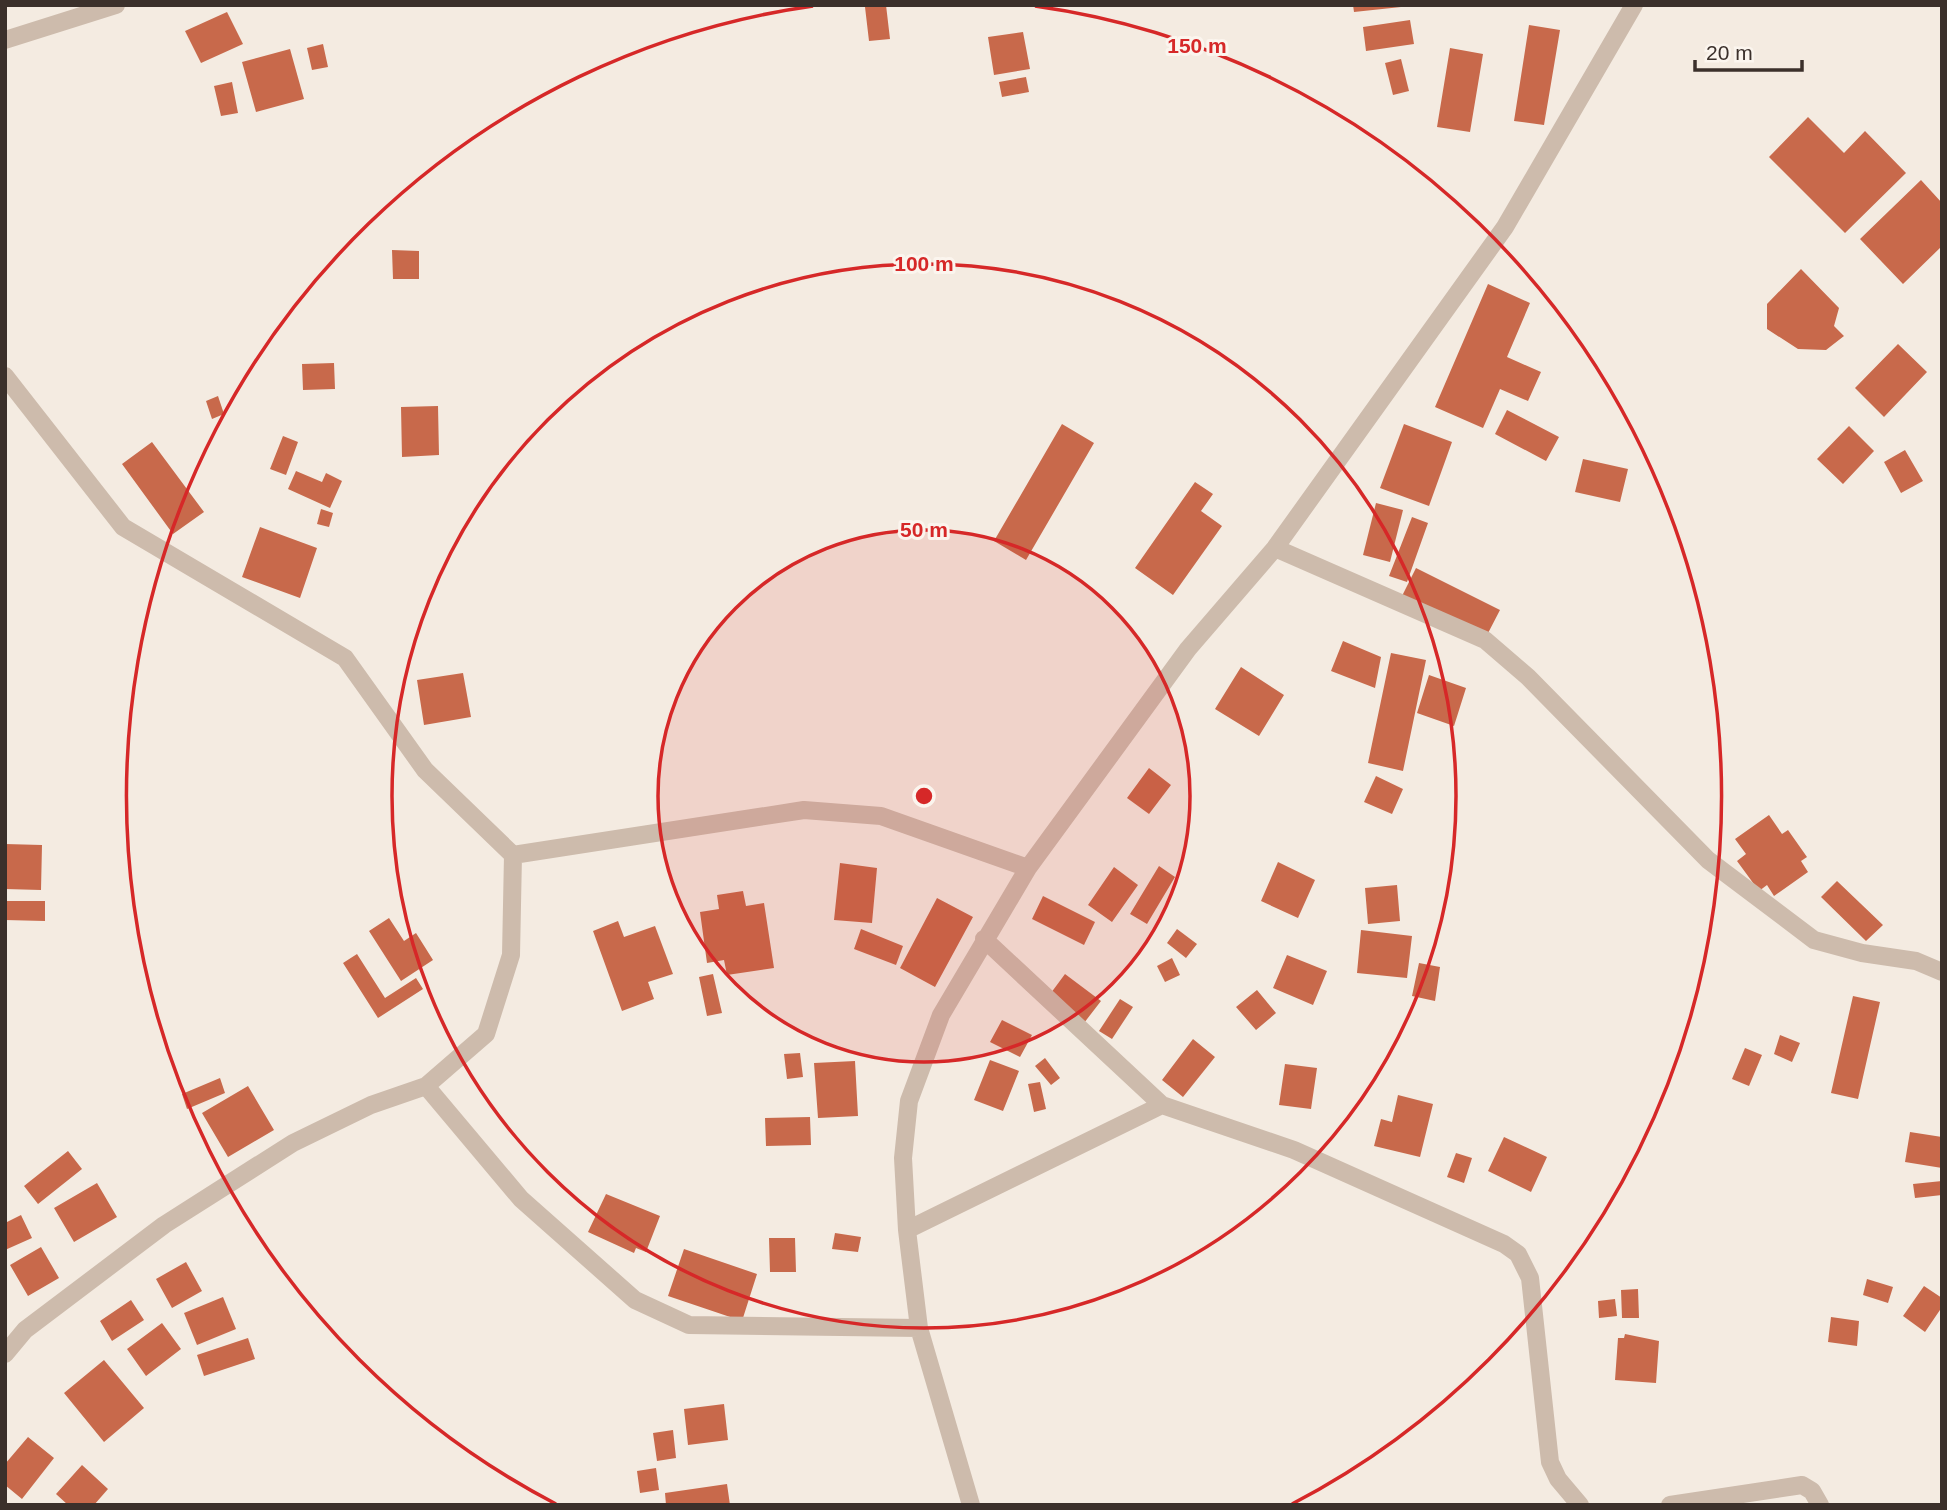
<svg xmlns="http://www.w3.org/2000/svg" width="1947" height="1510" viewBox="0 0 1947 1510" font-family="Arial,sans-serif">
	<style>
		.building { fill: #c8694b }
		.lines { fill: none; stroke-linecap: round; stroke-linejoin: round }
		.minor { stroke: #cdbbac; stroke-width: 18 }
		.ring { fill: none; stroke: #d62828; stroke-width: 3.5 }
		.centre { fill: #d62828; stroke: #fbf5ee; stroke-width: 3.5 }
		.ring-label { font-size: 21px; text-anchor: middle; font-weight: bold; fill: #d62828; stroke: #fbf5ee; stroke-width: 6; stroke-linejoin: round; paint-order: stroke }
	</style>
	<rect width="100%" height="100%" fill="#f4ebe1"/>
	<path class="building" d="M881,5H886L890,39L869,41L865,7Z
		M1353,5H1401V7L1354,12Z
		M227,12L243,44L201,63L185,31Z
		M1410,20L1414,44L1366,51L1363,27Z
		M1529,25L1560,30L1544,125L1514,121Z
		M1023,32L1030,69L994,75L988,37Z
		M323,44L328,67L312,70L307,48Z
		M1450,48L1483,54L1470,132L1437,127Z
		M290,49L304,99L256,112L242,62Z
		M1401,59L1409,91L1393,95L1385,63Z
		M1026,77L1029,92L1002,97L999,82Z
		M232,82L238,113L221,116L214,86Z
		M1808,117L1844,153L1865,131L1906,173L1845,233L1769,157Z
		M1921,180L1942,203V246L1903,284L1860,239Z
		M392,250L419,251V279H393Z
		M1801,269L1839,308L1834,326L1844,336L1826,350L1798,349L1767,329V304Z
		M1488,284L1530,303L1507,357L1541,372L1528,401L1500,389L1483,428L1435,407Z
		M1898,344L1927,372L1884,417L1855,388Z
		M334,363L335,389L303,390L302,364Z
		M218,396L224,414L212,419L206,401Z
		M438,406L439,455L402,457L401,407Z
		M1507,410L1559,437L1546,461L1495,434Z
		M1062,424L1094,443L1026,560L994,541Z
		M1404,424L1452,442L1429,506L1380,488Z
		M1849,426L1874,451L1843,484L1817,459Z
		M283,436L298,442L286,475L270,469Z
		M152,442L204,512L173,534L122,464Z
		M1905,450L1923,481L1901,493L1884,462Z
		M1583,459L1628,469L1620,502L1575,492Z
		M296,471L322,482L326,473L342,481L330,508L288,489Z
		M1195,482L1213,494L1201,511L1222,526L1173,595L1135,568Z
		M1376,503L1403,510L1390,562L1363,555Z
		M321,509L333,513L329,527L317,524Z
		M1412,517L1428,523L1407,582L1389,576Z
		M260,527L317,548L300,598L242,577Z
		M1416,568L1500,610L1486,637L1402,596Z
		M1343,641L1381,657L1375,688L1331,671Z
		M1391,653L1426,660L1403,771L1368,763Z
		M1241,667L1284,695L1259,736L1215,709Z
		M463,673L471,717L424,725L417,680Z
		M1429,675L1466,688L1454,726L1417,713Z
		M1149,768L1171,785L1149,814L1127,798Z
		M1376,776L1403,789L1392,814L1364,802Z
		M1769,815L1782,834L1788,830L1807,857L1801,861L1808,872L1774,896L1767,885L1759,891L1737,861L1746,854L1735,839Z
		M5,844L42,845L41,890L5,889Z
		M1278,862L1315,880L1298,918L1261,901Z
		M840,863L877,868L872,923L834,920Z
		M1159,866L1175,877L1147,924L1130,914Z
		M1114,867L1138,885L1112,922L1088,905Z
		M1837,881L1883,925L1866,941L1821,897Z
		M1397,885L1400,921L1368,924L1365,888Z
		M743,891L746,906L764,903L774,968L727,975L724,960L707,963L700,912L719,909L717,895Z
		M1043,896L1095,922L1084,945L1032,919Z
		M937,898L973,917L935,987L900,968Z
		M5,901H45V921L5,920Z
		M389,918L404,941L416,933L433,960L401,981L369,931Z
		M618,921L624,937L655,926L673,974L648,982L654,999L622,1011L593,931Z
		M861,929L903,946L896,965L854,949Z
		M1177,929L1197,944L1186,958L1167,943Z
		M1361,930L1412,936L1407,978L1357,973Z
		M357,954L385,998L416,978L423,989L378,1018L343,963Z
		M1287,955L1327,971L1313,1005L1273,988Z
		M1172,958L1180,975L1165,982L1157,966Z
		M1419,963L1440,967L1435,1001L1412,996Z
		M713,974L722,1013L707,1016L699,977Z
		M1065,974L1101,1001L1084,1023L1048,997Z
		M1257,990L1276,1013L1256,1030L1236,1007Z
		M1853,996L1880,1002L1858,1099L1831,1093Z
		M1120,999L1133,1007L1112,1039L1099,1031Z
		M1002,1020L1032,1035L1020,1057L990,1042Z
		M1780,1035L1800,1043L1792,1062L1774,1054Z
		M1193,1039L1215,1057L1183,1097L1162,1080Z
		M1745,1048L1762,1055L1749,1086L1732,1079Z
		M800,1053L803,1077L787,1079L784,1054Z
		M1045,1058L1060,1078L1051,1085L1035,1066Z
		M990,1060L1019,1071L1003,1111L974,1100Z
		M855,1061L858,1116L818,1118L814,1063Z
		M1285,1064L1317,1068L1311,1109L1279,1105Z
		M220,1078L225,1093L187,1109L182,1094Z
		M1040,1082L1046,1109L1034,1112L1028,1084Z
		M248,1086L274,1130L228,1157L202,1113Z
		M1398,1095L1433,1104L1420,1157L1374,1146L1381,1119L1392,1122Z
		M810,1117L811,1145L766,1146L765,1118Z
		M1910,1132L1942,1137V1168L1905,1162Z
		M1504,1137L1547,1157L1531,1192L1488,1171Z
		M68,1151L82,1169L38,1204L24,1186Z
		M1456,1153L1472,1158L1464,1183L1447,1177Z
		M1942,1181V1195L1915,1198L1913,1184Z
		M97,1183L117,1217L74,1242L54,1208Z
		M606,1194L660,1216L646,1252L636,1248L634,1253L588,1232Z
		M21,1215L32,1238L5,1250V1223Z
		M835,1233L861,1237L858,1252L832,1249Z
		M769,1238H795L796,1272H770Z
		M41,1247L59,1278L28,1296L10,1265Z
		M684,1249L757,1274L742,1321L668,1296Z
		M186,1262L202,1291L172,1308L156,1279Z
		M1867,1279L1893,1287L1888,1303L1863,1295Z
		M1924,1286L1942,1298V1307L1925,1332L1903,1316Z
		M1638,1289L1639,1318H1622L1621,1290Z
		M223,1297L236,1329L197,1345L184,1313Z
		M1615,1299L1617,1316L1599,1318L1598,1301Z
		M131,1300L144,1320L112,1341L100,1321Z
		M1831,1317L1859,1321L1857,1346L1828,1342Z
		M162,1323L181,1349L146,1376L127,1349Z
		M1625,1334L1659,1341L1656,1383L1615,1380L1618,1338H1624Z
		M248,1338L255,1359L204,1376L197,1355Z
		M104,1360L144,1408L104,1442L64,1393Z
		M724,1404L728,1440L688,1445L684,1409Z
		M673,1430L676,1458L657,1461L653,1433Z
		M28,1437L54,1458L22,1499L5,1485V1464Z
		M82,1465L108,1489L94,1505H68L56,1494Z
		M656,1468L659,1490L640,1493L637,1471Z
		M727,1484L730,1505H666L665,1493Z"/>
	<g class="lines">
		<path class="minor" d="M5,40L116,5
			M5,376L123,527L345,658L425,770L513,855L804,810L881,816L1028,868
			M1275,548L1485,640L1528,677L1708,860L1814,940L1862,953L1916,961L1942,972
			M984,939L1162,1105L1294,1150L1504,1244L1518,1254L1530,1278L1550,1462L1558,1479L1580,1505
			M426,1086L521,1199L635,1300L689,1325L919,1328
			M907,1230L1162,1105
			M5,1354L25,1330L164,1225L293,1143L371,1105L426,1086L486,1034L511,955L513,855
			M971,1505L919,1328L907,1230L903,1158L909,1101L941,1015L1028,868L1188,649L1275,548L1505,227L1634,5
			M1670,1505L1802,1485L1812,1491L1820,1505"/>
	</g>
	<circle cx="924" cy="796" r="266" fill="#d62828" fill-opacity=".12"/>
	<g class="ring">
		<circle cx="924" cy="796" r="266"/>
		<circle cx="924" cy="796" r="532"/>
		<path d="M556 1504A798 798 0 0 1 813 6M1035 6A798 798 0 0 1 1292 1504"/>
	</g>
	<circle cx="924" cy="796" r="10" class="centre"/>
	<g class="ring-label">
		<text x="1197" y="53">150 m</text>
		<text x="924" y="271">100 m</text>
		<text x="924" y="537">50 m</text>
	</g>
	<rect width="1947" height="1510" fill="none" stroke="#3b302b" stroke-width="14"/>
	<path d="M1695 60v10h107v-10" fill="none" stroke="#3b302b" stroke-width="3.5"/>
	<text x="1706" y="60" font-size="21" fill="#3b302b" stroke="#fbf5ee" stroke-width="5" paint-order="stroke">20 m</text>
</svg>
